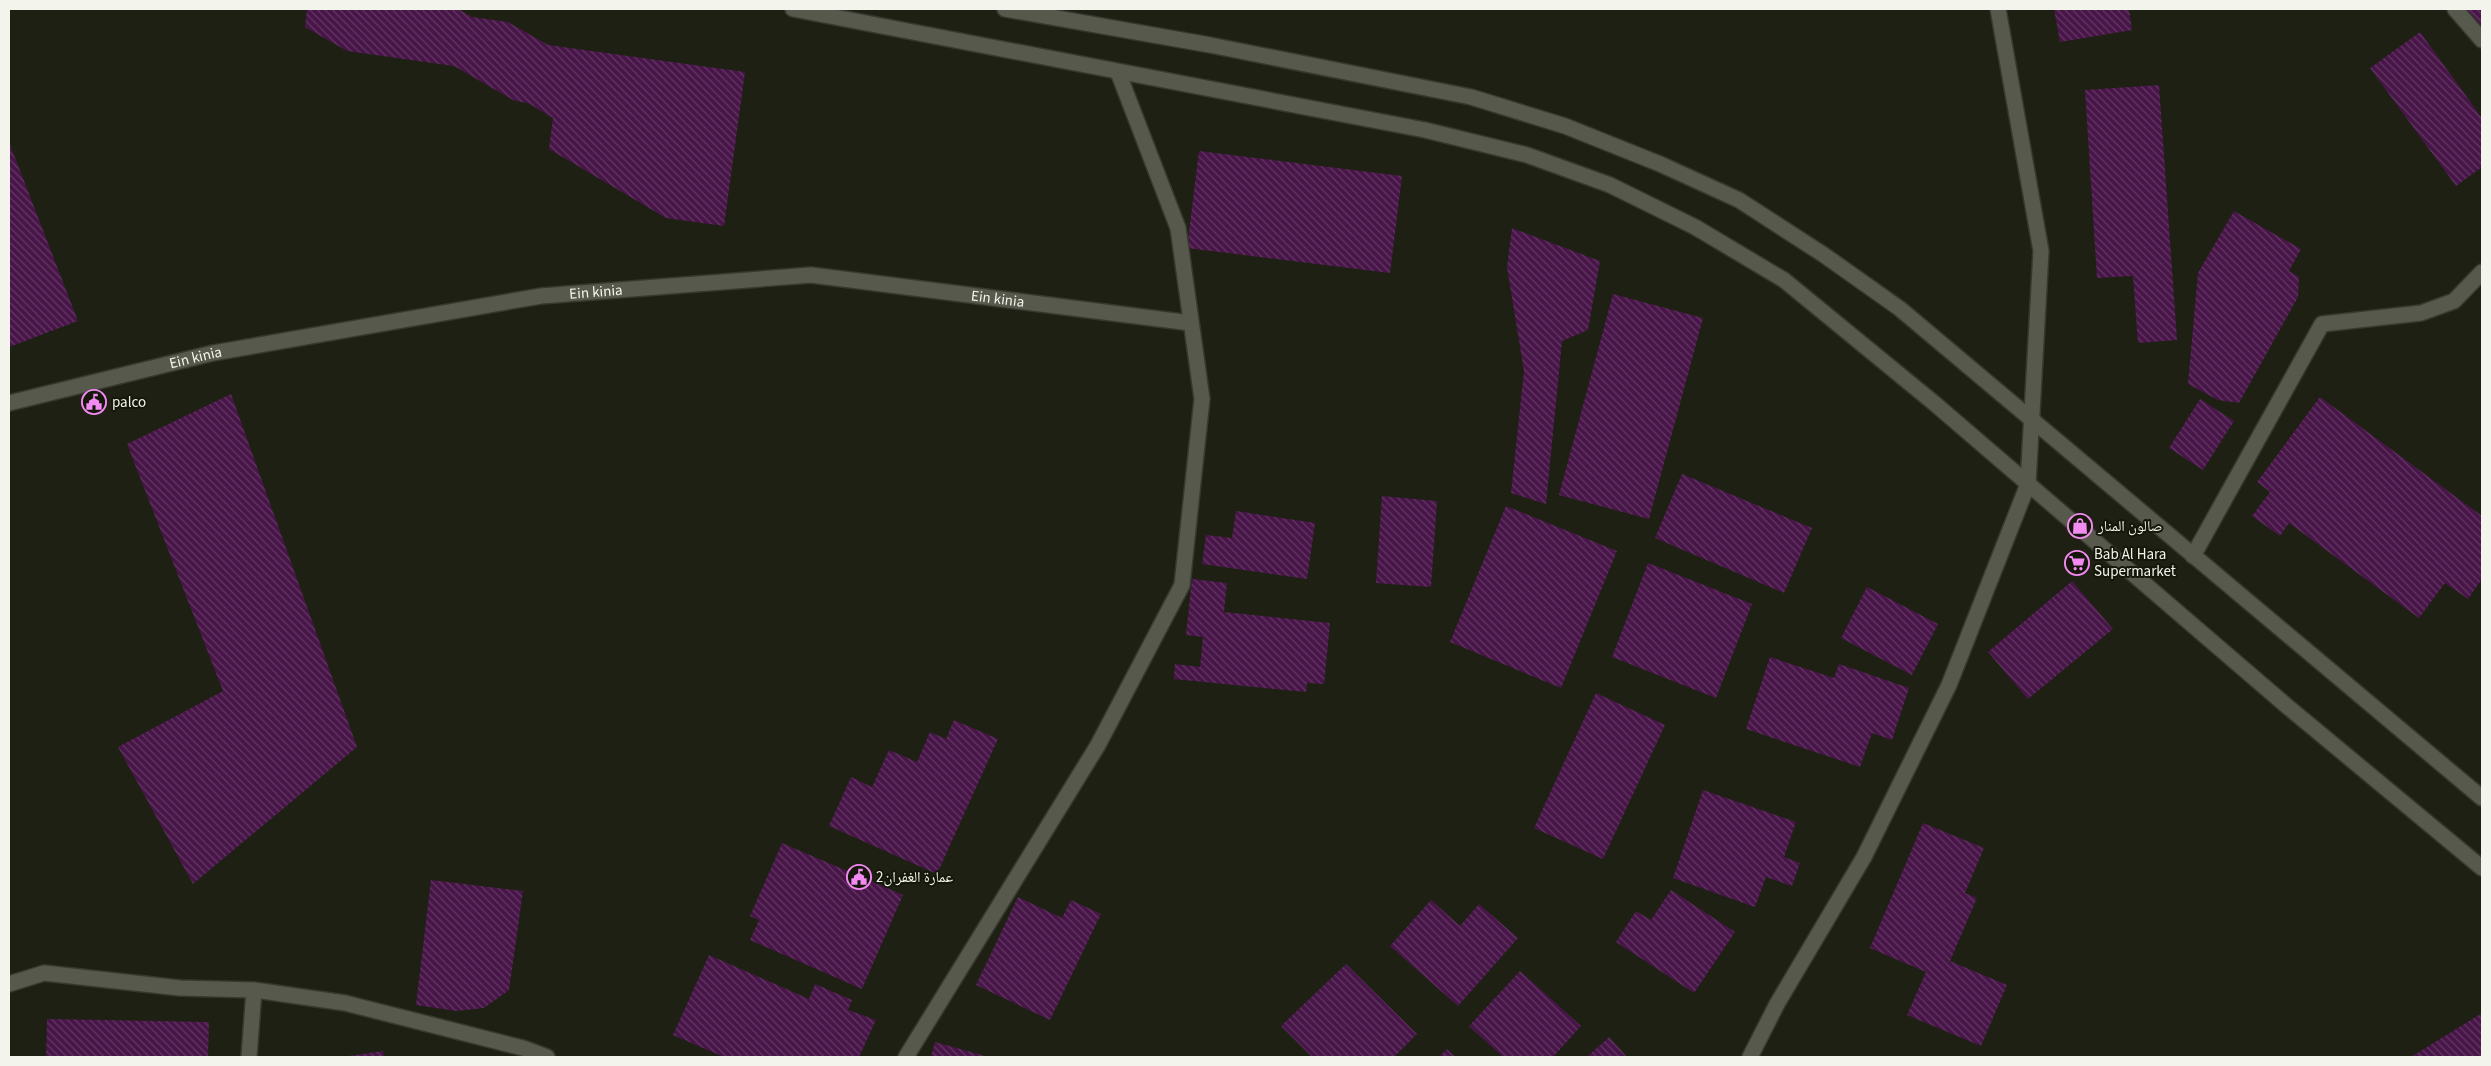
<svg xmlns="http://www.w3.org/2000/svg" width="2491" height="1066" viewBox="0 0 2491 1066" font-family="'Source Sans 3','Noto Naskh Arabic',sans-serif">
	<style>
		.building { fill: url(#building-back-hatch) }
		.lines { fill: none; stroke-linecap: round; stroke-linejoin: round }
		.street-casing { stroke: #373931; stroke-width: 18 }
		.secondary-casing { stroke: #373931; stroke-width: 18 }
		.street { stroke: #56594b; stroke-width: 15 }
		.secondary { stroke: #56594b; stroke-width: 15 }
		.labels { text-anchor: middle; dominant-baseline: central; stroke-width: 4; stroke-linejoin: round; paint-order: stroke }
		.street-label { font-size: 15px; fill: #f3f5ec; stroke: #15170a }
		.poi-label { font-size: 15px; fill: #f3f5ec; stroke: #15170a; text-anchor: start }
	</style>
	<defs>
		<pattern id="building-back-hatch" width="6" height="6" patternUnits="userSpaceOnUse" patternTransform="scale(1.25)"><rect width="6" height="6" fill="#481549"/><path d="M-1 5l2 2M0 0l6 6M5-1l2 2" fill="none" stroke="#633863"/></pattern>
	</defs>
	<rect width="100%" height="100%" fill="#1e2013"/>
	<path class="building" d="M307,9H458L472,17L508,22L548,45L745,72L724,226L666,218L549,149L553,118L528,103L515,101L454,66L347,51L305,27Z
		M2054,9H2129L2132,30L2060,42Z
		M2463,9H2482V26Z
		M2420,32L2482,118V167L2456,186L2370,68Z
		M2159,85L2177,340L2138,343L2133,276L2097,278L2085,90Z
		M9,142L78,321L9,347Z
		M1199,151L1402,176L1390,273L1187,248Z
		M2234,211L2301,249L2289,271L2299,277L2298,297L2239,403L2218,400L2188,384L2198,273Z
		M1512,228L1600,261L1588,330L1562,341L1546,504L1511,493L1524,371L1507,267Z
		M1613,294L1703,318L1649,519L1559,495Z
		M231,394L357,747L193,884L118,747L223,691L127,444Z
		M2320,397L2482,516V579L2468,599L2445,583L2419,618L2289,523L2280,536L2252,516L2270,492L2257,482Z
		M2200,399L2234,421L2203,470L2169,448Z
		M1682,474L1812,528L1784,593L1655,538Z
		M1382,496L1437,501L1431,587L1376,583Z
		M1506,506L1617,551L1561,688L1450,642Z
		M1236,511L1315,523L1307,579L1202,564L1206,535L1232,538Z
		M1648,563L1752,604L1716,698L1612,657Z
		M1192,579L1227,583L1224,612L1330,623L1324,684L1307,683L1306,692L1174,679L1175,664L1200,667L1203,637L1186,635Z
		M2072,581L2113,629L2028,699L1988,652Z
		M1867,587L1938,624L1912,675L1841,638Z
		M1770,657L1834,678L1839,664L1909,688L1892,740L1872,733L1860,767L1746,729Z
		M1596,693L1665,725L1603,859L1534,828Z
		M954,720L998,739L937,874L829,826L851,777L872,787L889,750L917,762L930,732L946,739Z
		M1703,790L1796,822L1784,857L1800,863L1792,886L1766,877L1755,907L1673,878Z
		M1923,823L1984,848L1965,893L1977,898L1950,961L2007,985L1981,1046L1907,1015L1926,972L1870,948Z
		M782,843L903,895L862,989L750,940L759,920L750,916Z
		M431,880L523,891L509,990L484,1008L457,1011L416,1005Z
		M1671,890L1735,932L1694,993L1616,942L1636,911L1651,920Z
		M1018,897L1062,918L1071,900L1101,914L1050,1020L976,985Z
		M1431,900L1460,926L1479,904L1518,938L1458,1006L1390,946Z
		M709,955L809,999L815,984L852,1000L848,1010L876,1020L859,1057H724L673,1035Z
		M1346,964L1417,1034L1394,1057H1312L1281,1026Z
		M1520,971L1581,1026L1553,1057H1503L1469,1026Z
		M2482,1013V1057H2411Z
		M47,1019L209,1022L208,1057H46Z
		M1609,1037L1627,1057H1587Z
		M935,1042L989,1057H931Z
		M1447,1049L1455,1057H1439Z
		M383,1051L384,1057H349V1056Z"/>
	<g class="lines">
		<defs>
			<path id="street" d="M2455,9L2482,40
				M2193,556L2322,324L2421,313L2454,301L2482,272
				M9,984L44,973L180,988L254,990L345,1003L523,1048L547,1057
				M249,1057L254,990
				M906,1057L1098,745L1182,585L1202,399L1178,228L1118,72
				M1750,1057L1777,1004L1864,857L1949,685L2028,484L2041,251L1998,9"/>
			<g id="secondary">
				<path d="M793,9L1425,130L1527,155L1610,185L1695,227L1784,280L1934,403L2288,707L2482,868"/>
				<path d="M1005,9L1210,45L1471,97L1565,126L1660,164L1739,200L1824,255L1899,308L2482,798"/>
				<path id="s1" d="M9,403L213,353L541,296L811,275L1191,323"/>
			</g>
		</defs>
		<use href="#street" class="street-casing"/>
		<use href="#secondary" class="secondary-casing"/>
		<use href="#street" class="street"/>
		<use href="#secondary" class="secondary"/>
	</g>
	<defs>
		<symbol id="civic-ring" viewBox="-11 -11 22 22"><circle r="9.5" fill="#15170a" stroke="#f38af2" stroke-width="1.5"/><path d="M-.6-6.5H3V-4.5H.6V-3L4-1V1h2V6H-6V1h2V-1L-.6-3ZM-1.2 2.5V6h2.4V2.5Z" fill="#f38af2"/></symbol>
		<symbol id="shop-ring" viewBox="-11 -11 22 22"><circle r="9.5" fill="#15170a" stroke="#f38af2" stroke-width="1.5"/><path d="M-5-2.5h2.3a2.7 3.5 0 0 1 5.4 0H5L5.5 6h-11ZM-1.5-2.5h3a1.5 2.3 0 0 0-3 0Z" fill="#f38af2"/></symbol>
		<symbol id="supermarket-ring" viewBox="-11 -11 22 22"><circle r="9.5" fill="#15170a" stroke="#f38af2" stroke-width="1.5"/><path d="M-6-5.5h2.5l.6 2H6L4.5 2H-2.5L-4.4-4H-6ZM-1.5 3.2a1.3 1.3 0 1 0 .1 0ZM3 3.2a1.3 1.3 0 1 0 .1 0Z" fill="#f38af2"/></symbol>
	</defs>
	<g fill-rule="evenodd">
		<use href="#civic-ring" x="80" y="388" width="28" height="28"/>
		<use href="#shop-ring" x="2066" y="512" width="28" height="28"/>
		<use href="#supermarket-ring" x="2063" y="549" width="28" height="28"/>
		<use href="#civic-ring" x="845" y="863" width="28" height="28"/>
	</g>
	<g class="labels">
		<g class="street-label">
			<text stroke="none"><textPath href="#s1" startOffset="598">Ein kinia</textPath></text>
			<text stroke="none"><textPath href="#s1" startOffset="1002">Ein kinia</textPath></text>
			<text stroke="none"><textPath href="#s1" startOffset="192">Ein kinia</textPath></text>
		</g>
		<g class="poi-label">
			<text x="112" y="402">palco</text>
			<text x="2098" y="526">صالون المنار</text>
			<text x="2094" y="554">Bab Al Hara<tspan x="2094" dy="17">Supermarket</tspan></text>
			<text x="876" y="877">عمارة الغفران2</text>
		</g>
	</g>
	<rect width="2491" height="1066" fill="none" stroke="#f3f5ec" stroke-width="20"/>
</svg>
